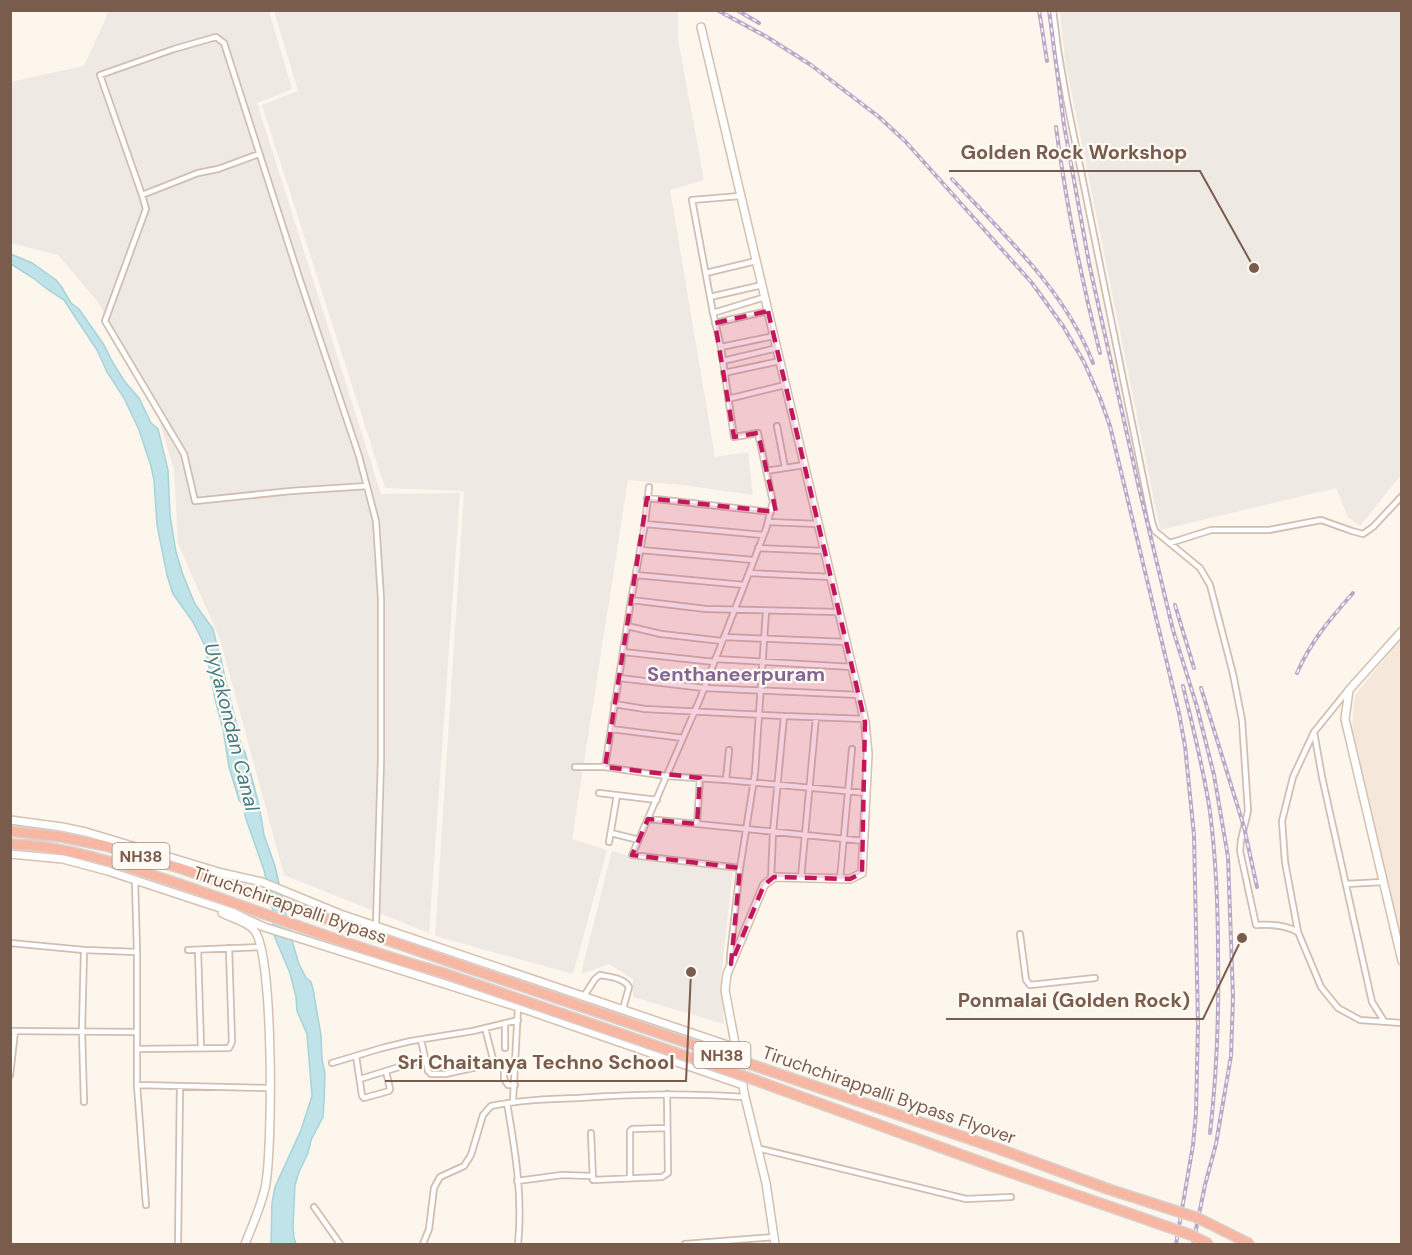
<svg xmlns="http://www.w3.org/2000/svg" width="1412" height="1255" viewBox="0 0 1412 1255" font-family="'DM Sans',sans-serif">
	<style>
		.residential { fill: #f5e8da }
		.industrial { fill: #efe9e4 }
		.water { fill: #bfe3e8; stroke: #a5d3da; stroke-width: 1.5 }
		.lines { fill: none; stroke-linecap: round; stroke-linejoin: round }
		.street-casing { stroke: #d1beb0; stroke-width: 8 }
		.secondary-casing { stroke: #d6c0b0; stroke-width: 10 }
		.highway-casing { stroke: #dad1cd; stroke-width: 12 }
		.street { stroke: #fff; stroke-width: 4.5 }
		.secondary { stroke: #fff; stroke-width: 7 }
		.highway { stroke: #f7b7a3; stroke-width: 9 }
		.rail-casing { stroke: #b9a8c9; stroke-width: 4 }
		.rail { stroke: #fffaf3; stroke-width: 1.5; stroke-dasharray: 4.5; stroke-linecap: butt }
		.highway-bridge-casing { stroke: #dad1cd; stroke-width: 12; stroke-linecap: butt }
		.highway-bridge { stroke: #f7b7a3; stroke-width: 9 }
		.marked { fill: #c2185b; fill-opacity: 0.2; stroke: #c2185b; stroke-width: 4.5; stroke-dasharray: 12 8; stroke-linejoin: round }
		.labels { text-anchor: middle; dominant-baseline: central; stroke-width: 4.5; stroke-linejoin: round; paint-order: stroke }
		.shield { fill: #fffaf3; stroke: #a28b7f; stroke-width: 1.5 }
		.shield-label { font-size: 16px; font-weight: bold; fill: #7a5c4d }
		.street-label { font-size: 18px; fill: #7a5c4d; stroke: #fffaf3 }
		.neighbourhood-label { font-size: 20px; font-weight: bold; fill: #846695; stroke: #fffaf3 }
		.water-label { font-size: 20px; font-style: italic; fill: #437c86; stroke: #fffaf3 }
		.leader { fill: none; stroke: #7a5c4d; stroke-width: 2 }
		.callout-dot { fill: #7a5c4d; stroke: #fffaf3; stroke-width: 2 }
		.callout-label { font-size: 20px; text-anchor: middle; font-weight: bold; fill: #7a5c4d; stroke: #fffaf3; stroke-width: 4.5; stroke-linejoin: round; paint-order: stroke }
	</style>
	<rect width="100%" height="100%" fill="#fdf6ec"/>
	<path class="residential" d="M1401,639V939L1352,727L1355,695Z"/>
	<path class="industrial" d="M109,11H269L292,89L257,103L381,494L460,493L429,933L284,875L220,639L178,544L174,470L157,413L98,302L58,255L11,243L10,82L84,66Z
		M274,11H678V39L704,180L670,190L715,457L748,452L753,495L683,485L628,480L572,839L607,850L573,974L435,936L464,491L385,488L262,105L298,91Z
		M1060,11H1401V475L1360,526L1348,517L1336,488L1160,530L1065,60Z
		M612,851L630,856L733,870L721,976L724,1024L633,997V979L609,964L581,974Z"/>
	<path class="water" d="M11,254L32,263L56,280L61,286L68,298L71,303L79,309L104,345L113,363L125,382L139,398L151,423L158,429L168,470L170,515L176,552L183,575L195,604L213,629L218,650L220,653C224,678 231,701 237,726C239,735 239,745 245,752L259,805L264,835L275,866L293,944L299,964L306,978L311,982L313,989L321,1035L322,1059L325,1073L324,1102L323,1117L311,1140L308,1153L299,1172L295,1185L293,1226L294,1238L296,1244H271L272,1203L275,1187L301,1130L312,1096L307,1034L297,1011L296,997L290,973L273,933V911L264,870L246,819L243,805L239,800L229,767L223,729L215,699L205,646L193,622L173,594L167,575L157,525L154,480L151,466L139,430L124,398L107,372L97,350L64,300L47,289L33,278L11,264Z"/>
	<g class="lines">
		<defs>
			<path id="street" d="M1053,10L1058,50L1067,102L1152,522L1155,531L1200,568L1210,585L1233,674L1242,720L1248,811L1241,840L1240,851L1256,925C1271,924 1285,925 1298,932L1321,987L1338,1008L1360,1020L1402,1023
				M259,154L218,169L198,173L142,195L100,75L174,49L216,37L224,43L299,277L359,456L376,521L381,599V760L376,925
				M142,195L146,209L105,321L184,454L195,501L291,491L367,486
				M706,273L756,261
				M710,297L762,285
				M713,313L765,297
				M715,323L768,311
				M721,347L774,336
				M723,361L777,348
				M724,373L780,361
				M728,399L785,385
				M777,426L785,468
				M766,471L804,465
				M647,498L771,512
				M768,522L818,524
				M645,524L763,535
				M1170,543L1211,530H1269L1321,520L1352,531L1363,534L1373,527L1402,496
				M758,548L825,551
				M640,550L753,560
				M749,573L831,577
				M636,575L744,585
				M631,600L706,609L839,612
				M627,626L661,634L722,641
				M724,637L846,642
				M623,652L714,662
				M715,659L852,667
				M619,678L704,688L859,695
				M614,704L645,709L784,716
				M611,729L683,738
				M1314,732L1322,777L1372,1002L1384,1021
				M575,767H605L666,776L726,780L866,793
				M605,767L631,600L645,524L649,487
				M726,780L729,750
				M599,793L657,800
				M648,819L864,841
				M697,824L700,778
				M611,833L639,840
				M609,842L617,795
				M740,868L632,855L700,699L766,529L773,502L758,433L734,437L721,347L713,313L692,200L740,196
				M801,878L816,717
				M840,879L852,749
				M135,880L137,952V1085L270,1088
				M771,880L773,832L784,716L865,719
				M1346,884L1383,882
				M1298,932L1285,862L1282,821L1293,777L1314,732L1348,690
				M1020,934L1026,980L1030,985L1095,978
				M10,943L84,950L137,952
				M84,950L82,1031L84,1102
				M188,950L261,947
				M198,950L201,1048
				M730,962V956L740,868L755,773L766,611
				M584,996L595,979L600,975C610,977 624,978 629,987L623,1009
				M485,1028L494,1063
				M10,1031L137,1032
				M421,1040L428,1071L431,1074H445L500,1062L504,1066V1079L508,1085H515
				M505,1048V1023
				M137,1049L229,1048L232,1042L229,948
				M356,1056L362,1096L364,1098L389,1091L390,1089L386,1071
				M332,1063L382,1048L411,1041L473,1031L518,1020
				M10,1075L15,1031
				M360,1079L425,1059
				M137,1085L146,1205
				M513,1101L518,1007
				M507,1103C515,1149 523,1197 518,1244
				M591,1133L593,1180L662,1177L668,1173L667,1094
				M757,1148L966,1199L1011,1197
				M630,1178V1131L632,1129L667,1128
				M517,1181L562,1175L592,1176
				M314,1207L340,1244
				M178,1244L180,1086
				M423,1244L429,1229L434,1188L440,1177L464,1166L471,1155L483,1115L491,1106C520,1100 549,1099 578,1098C634,1094 689,1093 745,1097
				M685,1244L774,1237"/>
			<path id="secondary" d="M701,27L865,722L868,754L862,873L850,879L774,877L764,885L727,974L725,990L745,1097L766,1183L775,1244
				M1402,631L1349,690L1345,719L1402,961
				M10,820L62,827L86,832L222,873L262,882L340,914L736,1048
				M10,854L63,859L108,871L232,912L264,927L518,1007L743,1085
				M222,913C231,918 248,922 254,930C274,952 273,1154 265,1188C261,1207 252,1226 245,1244"/>
			<path id="highway" d="M10,831L62,837L106,846L180,868L445,960
				M10,844C72,846 131,868 188,887C272,916 355,948 440,972
				M999,1149L1108,1189
				M992,1166L1102,1204"/>
		</defs>
		<use href="#street" class="street-casing"/>
		<use href="#secondary" class="secondary-casing"/>
		<use href="#highway" class="highway-casing"/>
		<use href="#street" class="street"/>
		<use href="#secondary" class="secondary"/>
		<use href="#highway" class="highway"/>
		<defs>
			<path id="rail" d="M717,10L767,37L811,65L879,117L905,141L1032,283L1063,326L1084,362L1100,398L1110,426L1179,713L1185,746L1194,835L1198,1024L1196,1113L1193,1145L1176,1244
				M737,10L759,23
				M1039,10L1047,61
				M1049,10L1064,125L1089,263L1139,488L1173,630L1197,707L1214,775L1228,857L1233,997L1231,1056L1216,1144L1205,1185L1193,1244
				M1056,127C1066,203 1081,278 1100,353
				M952,179C1004,235 1065,290 1093,363
				M1175,605L1194,668
				M1297,673C1311,641 1330,619 1353,593
				M1183,686C1193,728 1204,770 1210,812C1216,859 1218,907 1218,954C1219,1014 1217,1073 1210,1133
				M1201,688L1244,827L1257,887"/>
		</defs>
		<use href="#rail" class="rail-casing"/>
		<use href="#rail" class="rail"/>
		<defs>
			<path id="highway-bridge" d="M445,960L999,1149
				M440,972L741,1075L992,1166
				M1108,1189L1198,1218L1250,1244
				M1102,1204L1191,1235L1209,1244"/>
		</defs>
		<use href="#highway-bridge" class="highway-bridge-casing"/>
		<use href="#highway-bridge" class="highway-bridge"/>
	</g>
	<path class="marked" d="M768,311L865,722L862,873L850,879L774,877L764,885L731,964L740,868L632,855L648,819L697,824L700,778L605,767L647,498L776,512L758,433L734,437L715,323Z"/>
	<g class="labels">
		<g class="shield">
			<rect x="112.5" y="843" width="57" height="26" rx="4.5"/>
			<rect x="693.5" y="1042" width="57" height="26" rx="4.5"/>
		</g>
		<g class="shield-label">
			<text x="141" y="856">NH38</text>
			<text x="722" y="1055">NH38</text>
		</g>
		<g class="street-label">
			<text transform="translate(290 905) rotate(19)">Tiruchchirappalli Bypass</text>
			<text transform="translate(889 1095) rotate(19)">Tiruchchirappalli Bypass Flyover</text>
		</g>
		<g class="neighbourhood-label">
			<text x="736" y="674">Senthaneerpuram</text>
		</g>
		<g class="water-label">
			<text transform="translate(232 727) rotate(76)">Uyyakondan Canal</text>
		</g>
	</g>
	<path class="leader" d="M1254 268L1200 171H949M1242 938L1203 1019H946M691 972L686 1081H385"/>
	<g class="callout-dot">
		<circle cx="1254" cy="268" r="6"/>
		<circle cx="1242" cy="938" r="6"/>
		<circle cx="691" cy="972" r="6"/>
	</g>
	<g class="callout-label">
		<text x="1074" y="159">Golden Rock Workshop</text>
		<text x="1074" y="1007">Ponmalai (Golden Rock)</text>
		<text x="536" y="1069">Sri Chaitanya Techno School</text>
	</g>
	<rect width="1412" height="1255" fill="none" stroke="#7a5c4d" stroke-width="24"/>
</svg>
